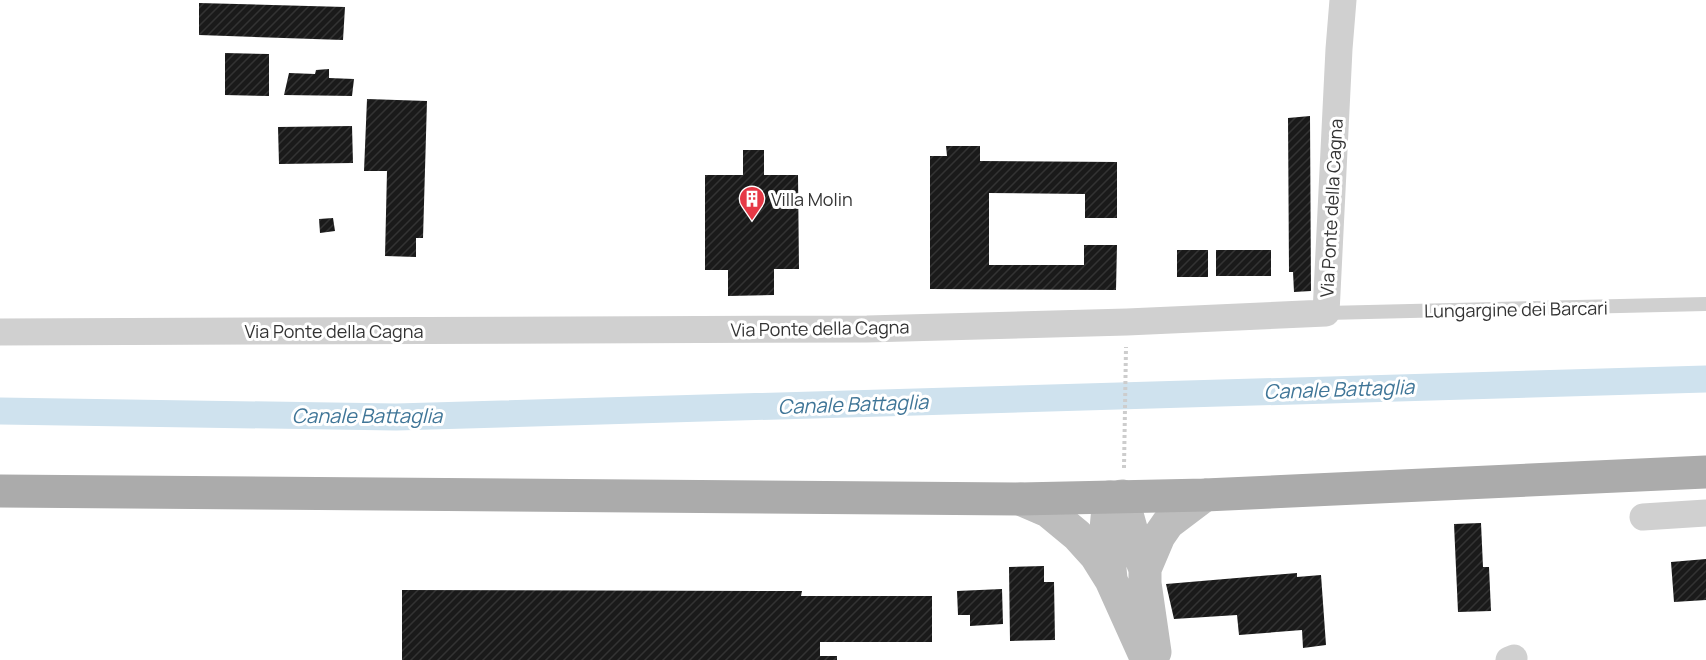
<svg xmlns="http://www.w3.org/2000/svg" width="1706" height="660" viewBox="0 0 1706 660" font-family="Manrope,sans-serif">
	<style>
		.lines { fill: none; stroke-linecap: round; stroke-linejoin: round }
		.canal { stroke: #cfe2ee; stroke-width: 27 }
		.building { fill: url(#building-hatch) }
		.path { stroke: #cdcdcd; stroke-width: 4; stroke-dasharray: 3 3; stroke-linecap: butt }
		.lane { stroke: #d0d0d0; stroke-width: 14 }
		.street { stroke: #d0d0d0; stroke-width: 27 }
		.secondary { stroke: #bdbdbd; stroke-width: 33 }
		.primary { stroke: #ababab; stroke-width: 33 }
		.labels { text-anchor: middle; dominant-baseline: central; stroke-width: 6; stroke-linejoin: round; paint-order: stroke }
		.poi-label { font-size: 18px; fill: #333; stroke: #fff; text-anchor: start }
		.street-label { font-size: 18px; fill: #333; stroke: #fff }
		.water-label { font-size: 20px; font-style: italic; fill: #3f7597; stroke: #fff }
	</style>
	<defs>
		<pattern id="building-hatch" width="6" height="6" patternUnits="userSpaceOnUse" patternTransform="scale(1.5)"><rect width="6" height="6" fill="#1a1a1a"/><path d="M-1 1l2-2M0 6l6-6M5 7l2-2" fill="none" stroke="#333"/></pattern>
	</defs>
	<rect width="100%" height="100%" fill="#fff"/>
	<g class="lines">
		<path class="canal" d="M0,411L396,417L1706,379"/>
	</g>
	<path class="building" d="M199,3L345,7L343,40L199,35Z
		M225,53L269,54V96L225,95Z
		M329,69V78L354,79L352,96L284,95L289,73L315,74L316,70Z
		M367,99L427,101L423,238H416V257L385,256L387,171H364Z
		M1310,116L1311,291L1294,292L1293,272H1289L1288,118Z
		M352,126L353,163L279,164L278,127Z
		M946,146H980V161L1117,162V218H1085V194L989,193V265H1084V245H1117L1116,290L930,289V156H947Z
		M743,150H764V175H798L799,269H774V295L728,296V270H705V175H743Z
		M333,218L335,231L320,233L319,219Z
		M1177,250H1208V277H1177Z
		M1216,250H1271V276H1216Z
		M1481,523L1483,567H1489L1491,611L1458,612L1454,524Z
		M1706,559V600L1674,602L1671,562Z
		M1044,566V582H1054L1055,640L1010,641L1009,567Z
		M1297,573V577L1321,575L1326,645L1303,648L1302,630L1239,635L1237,615L1174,619L1166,584Z
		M1002,589L1003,624L970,626V615H958L957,591Z
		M402,590L802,591L801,596H932V642H820V656H837V660H402Z"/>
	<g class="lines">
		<path class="path" d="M1124,468L1126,347"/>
		<path class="lane" d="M1326,313L1706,304"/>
		<path class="street" d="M0,332L867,329L1127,322L1326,313L1339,49L1343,0
			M1643,517L1706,513
			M1509,660L1514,658"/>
		<path class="secondary" d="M1122,496L1135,543L1145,569V583L1155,652
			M1109,497L1106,529L1111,579
			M1020,499L1048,511L1077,535L1096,556L1111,580L1147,660
			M1145,569L1159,536L1168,523L1205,495"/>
		<path class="primary" d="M0,491L1020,499L1205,495L1706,472"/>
	</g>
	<defs>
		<symbol id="building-pin" viewBox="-11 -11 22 30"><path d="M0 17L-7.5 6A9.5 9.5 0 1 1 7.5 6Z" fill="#e63946" stroke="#fff"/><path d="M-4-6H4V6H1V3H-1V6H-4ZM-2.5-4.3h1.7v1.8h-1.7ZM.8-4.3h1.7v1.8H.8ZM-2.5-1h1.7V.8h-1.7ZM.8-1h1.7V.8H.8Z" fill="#fff"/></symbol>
	</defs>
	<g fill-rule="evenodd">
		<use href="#building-pin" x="737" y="184" width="30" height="40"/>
	</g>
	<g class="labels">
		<g class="poi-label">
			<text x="771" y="199">Villa Molin</text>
		</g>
		<g class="street-label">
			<text transform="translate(1331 208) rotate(-87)">Via Ponte della Cagna</text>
			<text transform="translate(1516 309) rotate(-1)">Lungargine dei Barcari</text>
			<text transform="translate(820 328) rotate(-1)">Via Ponte della Cagna</text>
			<text x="334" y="331">Via Ponte della Cagna</text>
		</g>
		<g class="water-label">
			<text transform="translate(1339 389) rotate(-2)">Canale Battaglia</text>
			<text transform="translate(853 404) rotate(-2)">Canale Battaglia</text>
			<text x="367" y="415">Canale Battaglia</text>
		</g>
	</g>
</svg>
